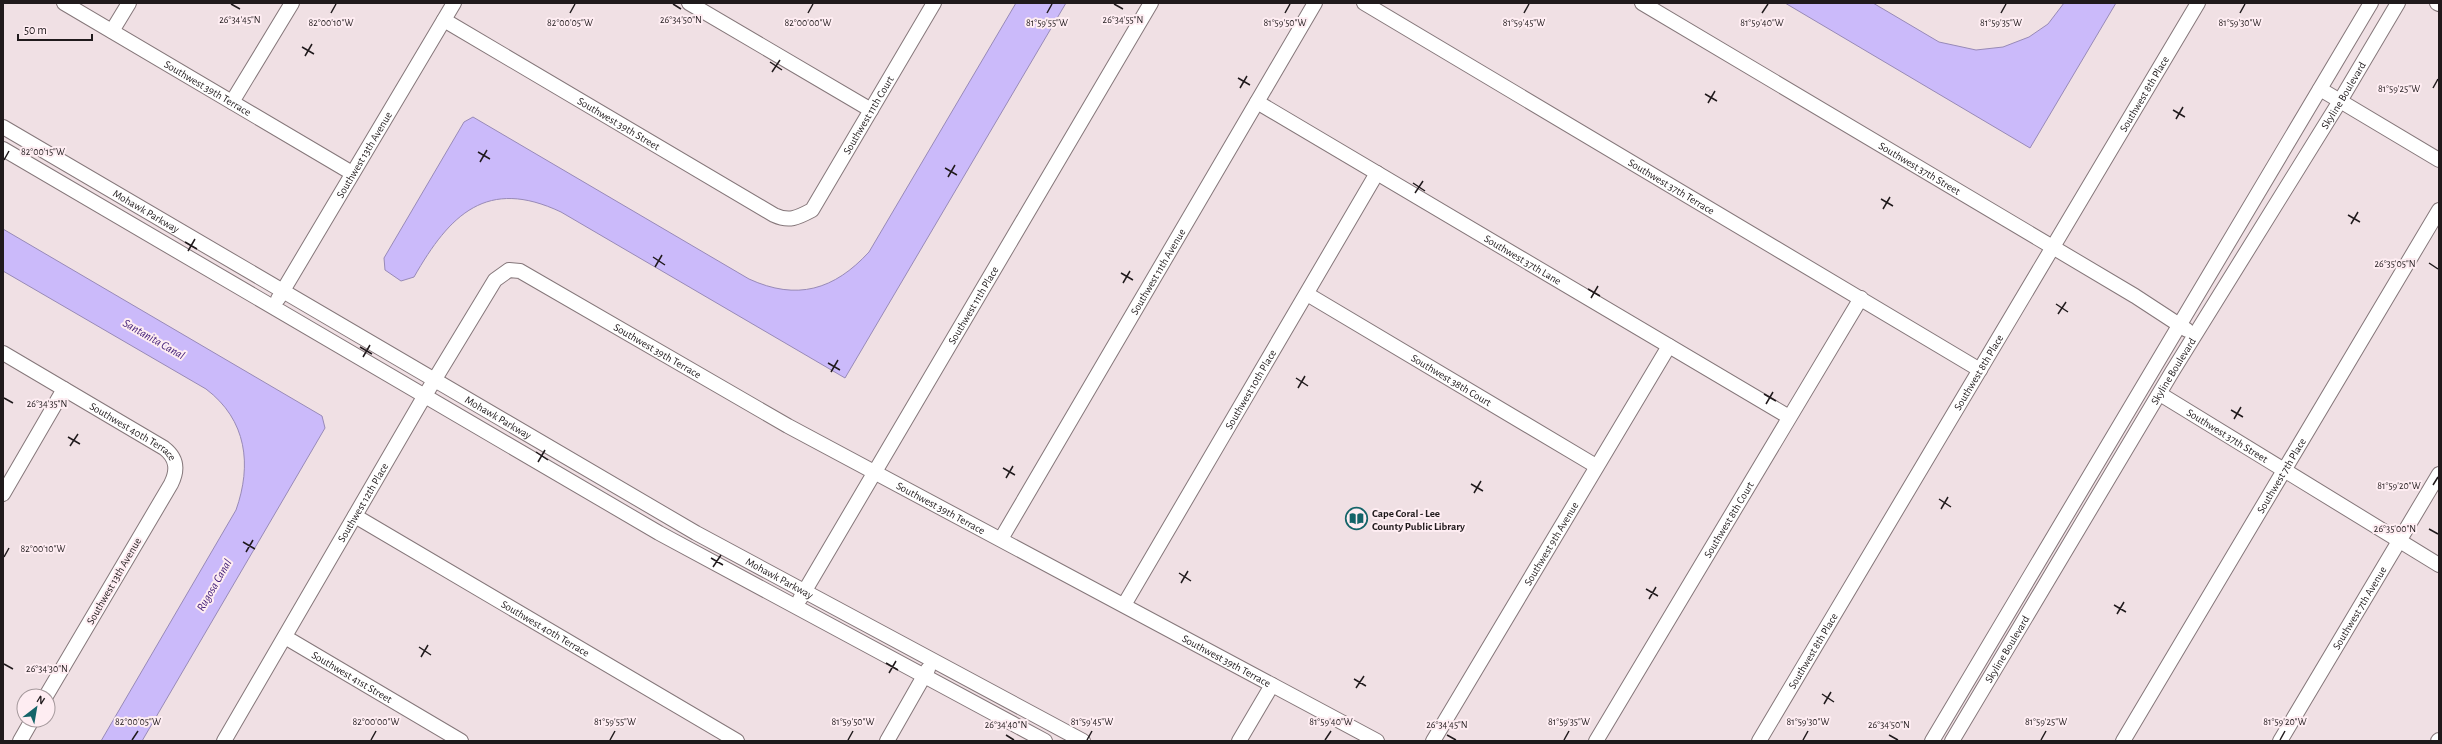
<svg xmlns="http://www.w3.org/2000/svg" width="2442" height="744" viewBox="0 0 2442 744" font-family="'Alegreya Sans',sans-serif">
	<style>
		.water { fill: #cbbafa; stroke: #988ab7 }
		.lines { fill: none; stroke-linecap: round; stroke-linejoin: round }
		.minor-casing { stroke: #85777a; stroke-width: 16 }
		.minor { stroke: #fff; stroke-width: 14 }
		.ticks { fill: none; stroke: #201a1c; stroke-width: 1.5 }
		.labels { text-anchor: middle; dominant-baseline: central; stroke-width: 4; stroke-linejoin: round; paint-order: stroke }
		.street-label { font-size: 11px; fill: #201a1c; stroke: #feedf2 }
		.poi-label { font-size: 11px; font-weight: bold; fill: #201a1c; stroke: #feedf2; text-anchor: start }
		.water-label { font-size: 12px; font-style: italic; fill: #442079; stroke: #feedf2 }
		.ticks-label { font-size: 10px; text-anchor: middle; fill: #201a1c; stroke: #feedf2; stroke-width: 4; stroke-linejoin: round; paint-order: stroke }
	</style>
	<rect width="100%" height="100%" fill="#f0e0e4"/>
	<path class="water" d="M1016,3H1066L845,378L561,212C487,177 450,214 414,277L401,281L385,270L384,258L464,122L473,117L749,279C797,301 834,290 869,252Z
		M1785,3H1873L1939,42L1976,50L2003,47L2029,37L2048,24L2064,3H2116L2030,148Z
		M3,229L322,416L325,428L142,741H101L236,510C252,465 247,420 206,389L3,271Z"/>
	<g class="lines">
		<defs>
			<g id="minor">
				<path id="s1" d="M64,3L352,173"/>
				<path d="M689,3L871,110"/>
				<path id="s2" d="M1364,3L1980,370"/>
				<path id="s3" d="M1642,3L2135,296L2187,330"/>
				<path d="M2437,3L2439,4"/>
				<path id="s4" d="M444,20L774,215C789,222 797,218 812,210L934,3"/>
				<path d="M112,31L129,3"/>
				<path d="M2320,89L2439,160"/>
				<path d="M232,102L292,3"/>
				<path id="s5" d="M1257,102L1789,417"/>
				<path id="s6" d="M3,127L696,533L1083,741"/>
				<path d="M3,149L659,533L1045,741"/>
				<path id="s7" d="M1307,294L1596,466"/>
				<path id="s8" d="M278,299L454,3"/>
				<path id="s9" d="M3,353L164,448C177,458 178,470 171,484L46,696"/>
				<path id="s10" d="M2160,394L2439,565"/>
				<path d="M3,494L64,389"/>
				<path id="s11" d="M355,516L737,741"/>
				<path id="s12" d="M1001,539L1315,3"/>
				<path id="s13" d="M800,599L1151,3"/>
				<path id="s14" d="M1124,605L1377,173"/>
				<path id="s15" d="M285,637L461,741"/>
				<path d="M20,741L32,720"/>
				<path id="s16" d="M224,741L421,402L495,280L509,270L520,271L788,426L1377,741"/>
				<path d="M887,741L928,669"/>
				<path d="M1239,741L1272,685"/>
				<path id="s17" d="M1433,741L1669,346"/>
				<path id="s18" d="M1596,741L1861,298"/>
				<path id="s19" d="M1759,741L2198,3"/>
				<path d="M1932,741L2371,3"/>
				<path id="s20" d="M1952,741L2172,372L2340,101L2398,3"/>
				<path id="s21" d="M2123,741L2439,210"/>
				<path id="s22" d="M2280,741L2439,474"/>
				<path d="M2438,741L2439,740"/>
			</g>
		</defs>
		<use href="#minor" class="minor-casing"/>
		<use href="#minor" class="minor"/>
	</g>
	<path class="ticks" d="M231,4L240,9M673,4L681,9M1114,4L1123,9M331,13L336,4M570,13L575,4M808,13L813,4M1047,13L1052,4M1285,13L1290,4M1524,13L1529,4M1762,13L1768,4M2001,13L2006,4M2240,13L2245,4M302,47L314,54M305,56L312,44M770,62L782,70M772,72L780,60M1238,78L1250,85M1240,88L1247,76M2433,88L2438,79M1705,94L1717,101M1708,103L1715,91M2173,110L2185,117M2176,119L2183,107M478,152L490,159M4,160L9,151M480,162L487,150M945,168L957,175M948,177L955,165M1413,183L1425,191M1415,193L1423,181M1881,199L1893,206M1883,209L1890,197M2348,215L2360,222M2351,224L2358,212M185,242L197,249M188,251L195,239M653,257L665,265M2429,263L2438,269M655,267L662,255M1121,273L1133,280M1123,283L1130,271M1588,289L1600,296M1591,298L1598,286M2056,304L2068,312M2058,314L2066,302M360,347L372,354M363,357L370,345M828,363L840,370M831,372L838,360M1296,378L1308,386M1298,388L1305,376M1764,394L1776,401M4,398L13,403M1766,404L1773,392M2231,410L2243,417M2234,419L2241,407M68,437L80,444M70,446L78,434M536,452L548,460M538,462L545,450M1003,468L1015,475M1006,478L1013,466M1471,484L1483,491M2433,485L2438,477M1474,493L1481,481M1939,499L1951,507M1941,509L1948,497M2429,529L2438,534M243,542L255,549M246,552L253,540M4,557L9,548M711,558L723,565M713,567L721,555M1179,573L1191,581M1181,583L1188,571M1646,589L1658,596M1649,599L1656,587M2114,605L2126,612M2117,614L2124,602M419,647L431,655M421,657L428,645M886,663L898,670M4,664L13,669M889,673L896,661M1354,679L1366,686M1356,688L1364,676M1822,694L1834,702M1824,704L1831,692M1006,735L1014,740M1447,735L1456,740M1889,735L1898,740M132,740L138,731M371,740L376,731M610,740L615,731M848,740L853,731M1087,740L1092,731M1325,740L1331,731M1564,740L1569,731M1803,740L1808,731M2041,740L2046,731M2280,740L2285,731"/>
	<defs>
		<symbol id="library-ring" viewBox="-11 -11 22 22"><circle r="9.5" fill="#feedf2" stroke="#146469" stroke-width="1.5"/><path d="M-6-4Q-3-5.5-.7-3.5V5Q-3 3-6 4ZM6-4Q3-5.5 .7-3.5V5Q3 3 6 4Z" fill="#146469"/></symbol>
	</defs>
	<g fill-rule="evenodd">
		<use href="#library-ring" x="1344" y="506" width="25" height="25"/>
	</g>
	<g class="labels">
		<g class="street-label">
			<text stroke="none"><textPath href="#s1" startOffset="167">Southwest 39th Terrace</textPath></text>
			<text stroke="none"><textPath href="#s19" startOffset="753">Southwest 8th Place</textPath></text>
			<text stroke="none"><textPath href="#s20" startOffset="755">Skyline Boulevard</textPath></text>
			<text stroke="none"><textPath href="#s4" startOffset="534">Southwest 11th Court</textPath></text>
			<text stroke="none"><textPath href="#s4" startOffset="203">Southwest 39th Street</textPath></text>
			<text stroke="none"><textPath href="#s8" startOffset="168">Southwest 13th Avenue</textPath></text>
			<text stroke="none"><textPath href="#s3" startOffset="323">Southwest 37th Street</textPath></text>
			<text stroke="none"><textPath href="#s2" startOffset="358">Southwest 37th Terrace</textPath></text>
			<text stroke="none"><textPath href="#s6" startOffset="166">Mohawk Parkway</textPath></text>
			<text stroke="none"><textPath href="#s5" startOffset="309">Southwest 37th Lane</textPath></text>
			<text stroke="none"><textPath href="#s12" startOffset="310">Southwest 11th Avenue</textPath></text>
			<text stroke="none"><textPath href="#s13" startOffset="341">Southwest 11th Place</textPath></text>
			<text stroke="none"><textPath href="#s16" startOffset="722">Southwest 39th Terrace</textPath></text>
			<text stroke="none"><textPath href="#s20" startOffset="431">Skyline Boulevard</textPath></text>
			<text stroke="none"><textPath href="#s19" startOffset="429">Southwest 8th Place</textPath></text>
			<text stroke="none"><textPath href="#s7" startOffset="168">Southwest 38th Court</textPath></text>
			<text stroke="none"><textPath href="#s14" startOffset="250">Southwest 10th Place</textPath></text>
			<text stroke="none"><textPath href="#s6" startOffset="574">Mohawk Parkway</textPath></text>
			<text stroke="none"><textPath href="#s9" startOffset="152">Southwest 40th Terrace</textPath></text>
			<text stroke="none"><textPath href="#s10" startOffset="79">Southwest 37th Street</textPath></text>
			<text stroke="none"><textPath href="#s21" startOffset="309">Southwest 7th Place</textPath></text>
			<text stroke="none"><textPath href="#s16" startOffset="276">Southwest 12th Place</textPath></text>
			<text stroke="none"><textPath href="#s16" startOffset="1046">Southwest 39th Terrace</textPath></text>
			<text stroke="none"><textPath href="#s18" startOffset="258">Southwest 8th Court</textPath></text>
			<text stroke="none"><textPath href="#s17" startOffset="230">Southwest 9th Avenue</textPath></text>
			<text stroke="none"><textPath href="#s6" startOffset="898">Mohawk Parkway</textPath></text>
			<text transform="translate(114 581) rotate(-60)">Southwest 13th Avenue</text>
			<text stroke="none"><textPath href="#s22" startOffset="155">Southwest 7th Avenue</textPath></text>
			<text stroke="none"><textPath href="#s11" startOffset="221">Southwest 40th Terrace</textPath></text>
			<text stroke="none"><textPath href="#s20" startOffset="107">Skyline Boulevard</textPath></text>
			<text stroke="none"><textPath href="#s19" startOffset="105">Southwest 8th Place</textPath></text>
			<text stroke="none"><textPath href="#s16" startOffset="1370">Southwest 39th Terrace</textPath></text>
			<text stroke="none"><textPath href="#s15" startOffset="78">Southwest 41st Street</textPath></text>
		</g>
		<g class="poi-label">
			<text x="1372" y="513">Cape Coral - Lee<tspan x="1372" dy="13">County Public Library</tspan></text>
		</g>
		<g class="water-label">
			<text transform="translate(154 339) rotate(30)">Santanita Canal</text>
			<text transform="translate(214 585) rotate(-60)">Rugosa Canal</text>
		</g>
	</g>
	<g class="ticks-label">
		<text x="240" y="23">26°34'45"N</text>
		<text x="681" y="23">26°34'50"N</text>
		<text x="1123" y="23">26°34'55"N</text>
		<text x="570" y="26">82°00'05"W</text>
		<text x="808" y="26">82°00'00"W</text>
		<text x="1047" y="26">81°59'55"W</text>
		<text x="1524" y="26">81°59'45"W</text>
		<text x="1762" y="26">81°59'40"W</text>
		<text x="2001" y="26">81°59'35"W</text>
		<text x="2240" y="26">81°59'30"W</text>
		<text x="331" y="26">82°00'10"W</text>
		<text x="1285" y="26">81°59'50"W</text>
		<text x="2399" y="92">81°59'25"W</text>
		<text x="43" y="155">82°00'15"W</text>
		<text x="2395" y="267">26°35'05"N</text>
		<text x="47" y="407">26°34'35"N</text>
		<text x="2399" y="489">81°59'20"W</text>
		<text x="2395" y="532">26°35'00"N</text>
		<text x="43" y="552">82°00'10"W</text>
		<text x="47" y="672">26°34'30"N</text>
		<text x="138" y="725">82°00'05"W</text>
		<text x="376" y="725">82°00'00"W</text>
		<text x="615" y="725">81°59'55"W</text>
		<text x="853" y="725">81°59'50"W</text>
		<text x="1092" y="725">81°59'45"W</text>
		<text x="1331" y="725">81°59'40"W</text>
		<text x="1569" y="725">81°59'35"W</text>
		<text x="1808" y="725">81°59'30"W</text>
		<text x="2046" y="725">81°59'25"W</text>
		<text x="2285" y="725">81°59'20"W</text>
		<text x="1006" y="728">26°34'40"N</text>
		<text x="1447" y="728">26°34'45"N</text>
		<text x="1889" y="728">26°34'50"N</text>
	</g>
	<rect width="2442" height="744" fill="none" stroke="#201a1c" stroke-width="8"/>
	<g transform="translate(36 708) rotate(31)"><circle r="19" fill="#feedf2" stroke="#a5999c"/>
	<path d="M0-3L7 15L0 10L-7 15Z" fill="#146469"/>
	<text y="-6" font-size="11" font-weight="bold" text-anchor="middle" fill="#201a1c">N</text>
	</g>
	<path d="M18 34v6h74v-6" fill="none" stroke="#201a1c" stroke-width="2"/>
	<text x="24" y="34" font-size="12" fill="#201a1c" stroke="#feedf2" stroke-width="3" paint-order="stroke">50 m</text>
</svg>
